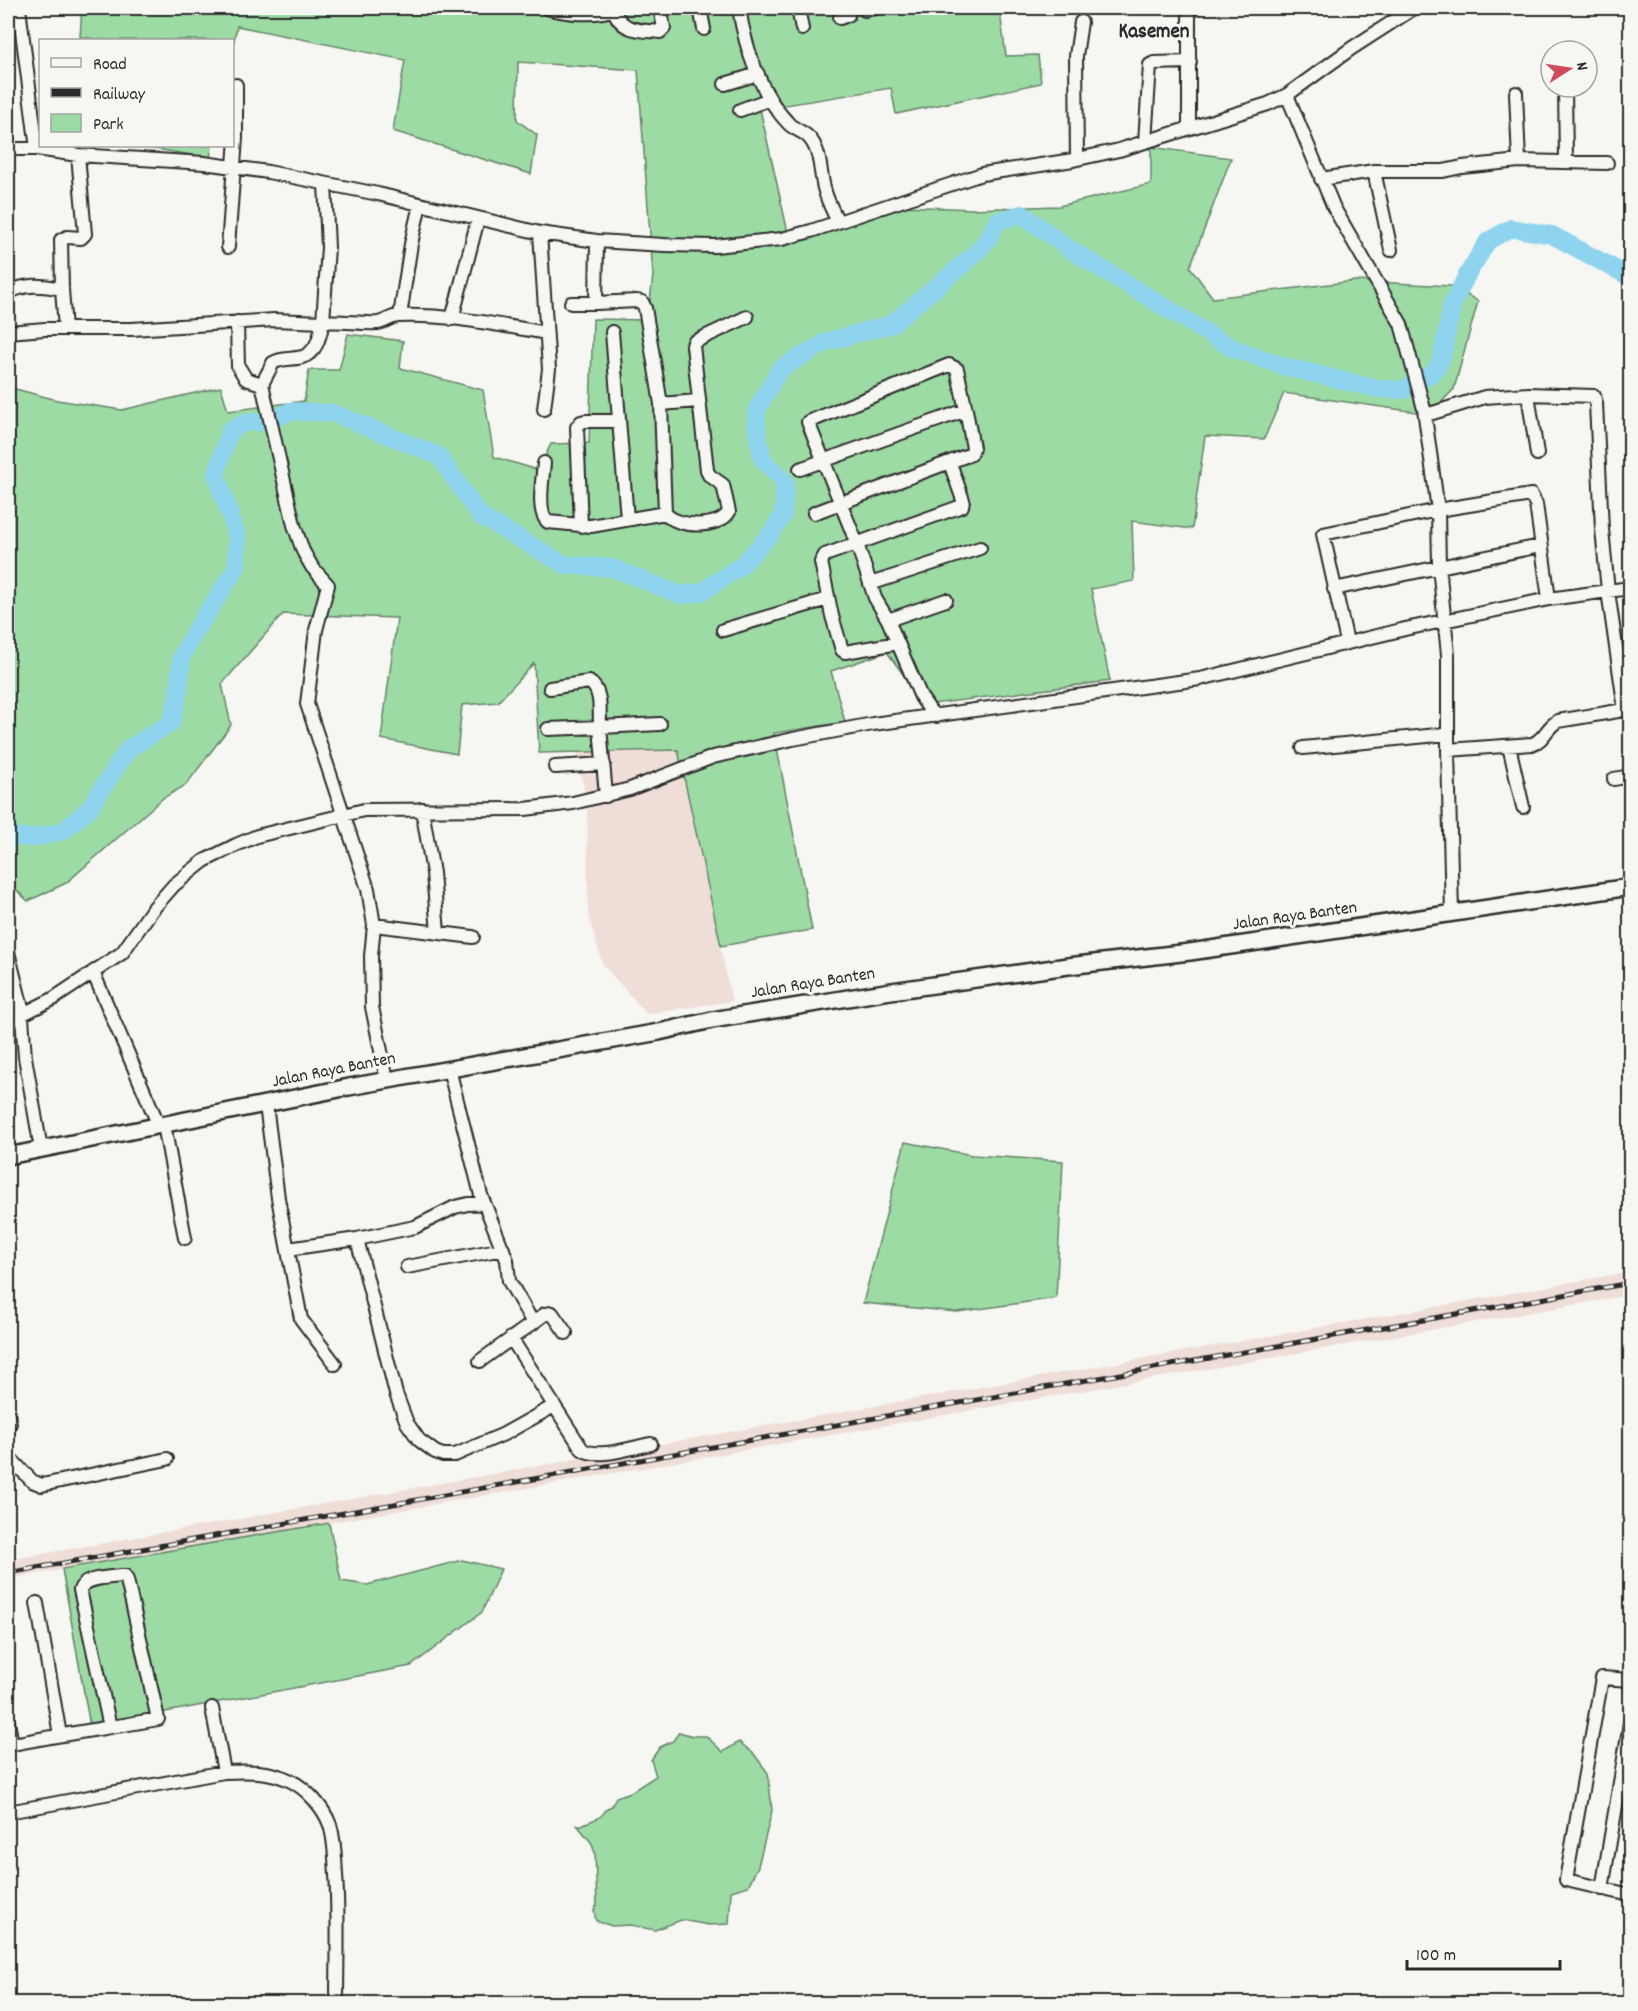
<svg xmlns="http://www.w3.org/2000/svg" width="1638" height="2011" viewBox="0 0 1638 2011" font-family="Dekko,sans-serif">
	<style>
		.built { fill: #efded8 }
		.green { fill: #9ddba4; stroke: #648368; stroke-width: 1.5 }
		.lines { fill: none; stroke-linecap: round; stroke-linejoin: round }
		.river { stroke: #8ed4ef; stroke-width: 18 }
		.minor-casing { stroke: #2b2b2b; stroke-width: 16 }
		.major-casing { stroke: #2b2b2b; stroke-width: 20 }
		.minor { stroke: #f6f6f2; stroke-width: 12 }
		.major { stroke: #f6f6f2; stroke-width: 15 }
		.rail-casing { stroke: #2b2b2b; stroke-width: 5 }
		.rail { stroke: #f6f6f2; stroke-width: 3; stroke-dasharray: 9; stroke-linecap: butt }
		.labels { text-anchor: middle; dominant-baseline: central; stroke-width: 6; stroke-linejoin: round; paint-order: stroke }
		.street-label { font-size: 18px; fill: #2b2b2b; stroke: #f6f6f2 }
		.quarter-label { font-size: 21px; font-weight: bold; fill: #2b2b2b; stroke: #f6f6f2 }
	</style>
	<rect width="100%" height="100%" fill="#f6f6f2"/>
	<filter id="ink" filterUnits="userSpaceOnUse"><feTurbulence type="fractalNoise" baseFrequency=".0167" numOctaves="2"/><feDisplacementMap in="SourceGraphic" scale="12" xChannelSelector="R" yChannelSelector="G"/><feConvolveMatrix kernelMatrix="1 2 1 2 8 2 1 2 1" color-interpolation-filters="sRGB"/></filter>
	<g filter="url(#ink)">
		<path class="built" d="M678,750L732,1001L647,1014L603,965L588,915L587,804L577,752Z
			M1630,1272V1295L8,1579V1560Z"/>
		<path class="green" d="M82,8H1002L1000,12L1006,56L1038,55L1041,83L896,114L891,88L760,109L789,237L902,206L972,209L1059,206L1151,184V147L1231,158L1190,267L1213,298L1355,281L1451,286L1478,301L1454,389L1430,414L1284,393L1264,439L1205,436L1192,529L1132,521L1134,581L1091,589L1110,681L925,705L887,652L831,671L845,722L774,733L812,930L721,946L678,750L539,753L534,663L498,702L462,705L457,754L381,739L397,618L283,614L222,684L231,725L186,785L163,798L66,883L28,901L8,882V387L57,400L122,410L221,387L228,411L304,401L309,370H339L348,334L403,341L400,368L483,390L494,457L538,470L551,444L589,443L593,319L648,320L653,275L638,70L518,62L517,120L537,135L531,174L393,131L405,60L237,26L233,46L232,40H105L80,37Z
			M137,146H212L210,158Z
			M905,1142L972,1155L1063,1161L1056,1298L957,1312L863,1303Z
			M329,1523L341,1581L367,1585L462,1560L501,1569L482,1612L411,1666L90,1726L62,1569Z
			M679,1732L693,1736H706L723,1752L739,1742L754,1754L768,1773L772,1811L758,1866L748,1886L731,1891L729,1924L709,1925L681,1920L655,1930L630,1925L612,1926L596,1921L594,1910L597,1905L595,1853L591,1842L577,1825H582C588,1821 596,1820 601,1816C606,1812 605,1808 612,1806L616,1797L631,1792L656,1776L651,1760L660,1747L673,1741Z"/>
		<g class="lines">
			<path class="river" d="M8,836L33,838L63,831L89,809L128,749L171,723L178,695L182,656L195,631L237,567V535L216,474L230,430L245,422H268L290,411L333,413L439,456L480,516L565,565L613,568L681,595L702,592L742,565L769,536L783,515L785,482L763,460L757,433L756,411L779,370L826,342L892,324L974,255L988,239L997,221L1022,214L1071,250L1232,348L1286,367L1379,389L1403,390L1434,373L1442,357L1452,305L1467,275L1488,241L1511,228L1552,235L1630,277"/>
			<defs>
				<path id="minor" d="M19,8L37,149
					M547,8C564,13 599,17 615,8
					M700,8L704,29
					M739,8C745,47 760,94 789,124C795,130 806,132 811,140C821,153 820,173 824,188C827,201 833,211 838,222
					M798,8L802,29
					M614,9C620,32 640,30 660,32L664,28L660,8
					M865,10L875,8
					M840,18L848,15L847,8
					M725,84L758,74
					M1565,87L1566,161
					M1516,93L1519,161
					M1287,95L1334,208L1401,324L1424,409L1438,510L1439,566L1448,655V750L1452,914
					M740,110L770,99
					M1189,128V17
					M1145,142L1150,65L1154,63L1190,62
					M8,149H37L78,155L204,163L268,172L378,194L540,233L597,241L664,245L715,246L782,239L811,231L982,174L1073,160L1119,150L1268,104L1287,95L1352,48L1414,8
					M1077,159L1076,56L1081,22
					M1374,171L1391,250
					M1321,179L1374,171H1443L1462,167L1519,161L1607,163
					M540,233L549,369L544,409
					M597,241L596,303L637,301L642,302L645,308L661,404L665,513C677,528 719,529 729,512L723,485L709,475L707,470L693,346L694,342L747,317
					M228,247L236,138V85
					M8,293C25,283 42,285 62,289
					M571,303H596
					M400,316L411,244L420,204
					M452,319L478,219
					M237,322L238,366L246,379L262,384L294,525L303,551L312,567L328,585L316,630L307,704L368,889L374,925L371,956L372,1007L387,1080
					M65,329L62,289L61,240L67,237L81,238L85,234L78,155
					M8,332L45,329H132L274,320L323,322L328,247L325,184
					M612,332L627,519
					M262,384L273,363C282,357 292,360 302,357C317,353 320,335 323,322C341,320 359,324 378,323C386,322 391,316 399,316C448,314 498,325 546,333
					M661,404L698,401
					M1426,415L1485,397L1528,394
					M1537,454L1528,394L1594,396L1596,403L1602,529L1608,591L1625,710
					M544,463C543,477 536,513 548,522L591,526L665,513
					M800,469L966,410L973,448L971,454L814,513
					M581,526L577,427L581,422L585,421H619
					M870,584L980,548
					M1334,589L1540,546
					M888,620L946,600
					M723,630L828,599
					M1347,642L1323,534L1438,510L1531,495L1536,504L1549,599
					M898,643L845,652L842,650L832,616L821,562L825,555L962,506L963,500L950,463
					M937,716L931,712L921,697L888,620L875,598L857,544L808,422L949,365L957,369L966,410
					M548,729L600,727C599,713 603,690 589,682L550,688
					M1509,746L1523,807
					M1303,748L1448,734
					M1448,750L1532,744C1545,740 1546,727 1558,721L1630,709
					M555,767L604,764
					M1614,779L1630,776
					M606,796L600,727L660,724
					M422,809L433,873L438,933
					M374,925L473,937
					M8,952L21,1004L25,1057L41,1149
					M93,972L159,1126
					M8,1019L21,1015L53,999L122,953L152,910L174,885L204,861L236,845L257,836L364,810L525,809L573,803L630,789L713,757L793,739L873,724L1200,679L1405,629L1549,599L1630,588
					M449,1069L481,1195L507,1260L509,1281L533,1323L480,1361
					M266,1105L278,1198L301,1319L335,1364
					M164,1125L185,1238
					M357,1239L415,1227L455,1207L468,1204L484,1203
					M288,1249L357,1239L396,1394L407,1423L419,1440L435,1452L443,1455H455L504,1434L554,1406
					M407,1267L503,1249
					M533,1323L545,1314L552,1313L566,1333
					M511,1338L582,1449C596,1460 633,1447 651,1444
					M8,1414L10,1423L8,1428
					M8,1456L32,1481L42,1485L167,1459
					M37,1603L60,1735
					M1630,1680L1602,1678L1566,1880L1630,1895
					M8,1722L12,1744
					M8,1745C58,1735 108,1728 158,1719L127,1580L125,1576H120C108,1578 84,1577 80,1590L110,1727
					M224,1772C247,1771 270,1770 291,1781C307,1789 324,1808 330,1825C335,1841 335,1859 336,1875C339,1918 337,1961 337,2004
					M8,1812L224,1772L212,1708
					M1602,1889L1630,1723"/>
				<path id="major" d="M8,1156L349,1087L659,1032L712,1020L891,991L1068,966L1190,952L1630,887"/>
			</defs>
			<use href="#minor" class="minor-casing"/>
			<use href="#major" class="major-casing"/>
			<use href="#minor" class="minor"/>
			<use href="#major" class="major"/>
			<defs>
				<path id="rail" d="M8,1573L1630,1283"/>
			</defs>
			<use href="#rail" class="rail-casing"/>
			<use href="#rail" class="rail"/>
		</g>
	</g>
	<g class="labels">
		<g class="street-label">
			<text transform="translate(1295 917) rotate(-8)">Jalan Raya Banten</text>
			<text transform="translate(813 984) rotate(-9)">Jalan Raya Banten</text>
			<text transform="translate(334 1071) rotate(-11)">Jalan Raya Banten</text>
		</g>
		<g class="quarter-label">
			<text x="1154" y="33">Kasemen</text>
		</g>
	</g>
	<rect width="1638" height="2011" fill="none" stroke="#f6f6f2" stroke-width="30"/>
	<rect x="15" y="15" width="1608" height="1981" fill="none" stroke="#2b2b2b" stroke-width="2" filter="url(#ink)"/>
	<rect x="39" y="39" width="195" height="108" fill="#f6f6f2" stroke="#a5a5a2" stroke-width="1.5"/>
	<rect x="51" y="58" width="30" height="9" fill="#f6f6f2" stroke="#a5a5a2" stroke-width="1.5"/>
	<text x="93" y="69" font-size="18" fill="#2b2b2b">Road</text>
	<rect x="51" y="88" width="30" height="9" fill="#2b2b2b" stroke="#a5a5a2" stroke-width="1.5"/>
	<text x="93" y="99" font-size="18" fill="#2b2b2b">Railway</text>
	<rect x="51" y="114" width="30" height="18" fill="#9ddba4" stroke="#a5a5a2" stroke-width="1.5"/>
	<text x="93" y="129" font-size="18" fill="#2b2b2b">Park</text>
	<g transform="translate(1569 69) rotate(78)"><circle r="28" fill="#f6f6f2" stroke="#a5a5a2" stroke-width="1.5"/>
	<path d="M0-4.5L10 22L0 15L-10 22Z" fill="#d1495b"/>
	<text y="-9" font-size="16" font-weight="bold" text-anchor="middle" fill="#2b2b2b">N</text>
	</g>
	<path d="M1407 1960v9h153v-9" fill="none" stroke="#2b2b2b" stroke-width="3"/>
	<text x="1416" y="1960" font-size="18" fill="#2b2b2b" stroke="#f6f6f2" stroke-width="4.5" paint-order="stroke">100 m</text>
</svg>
